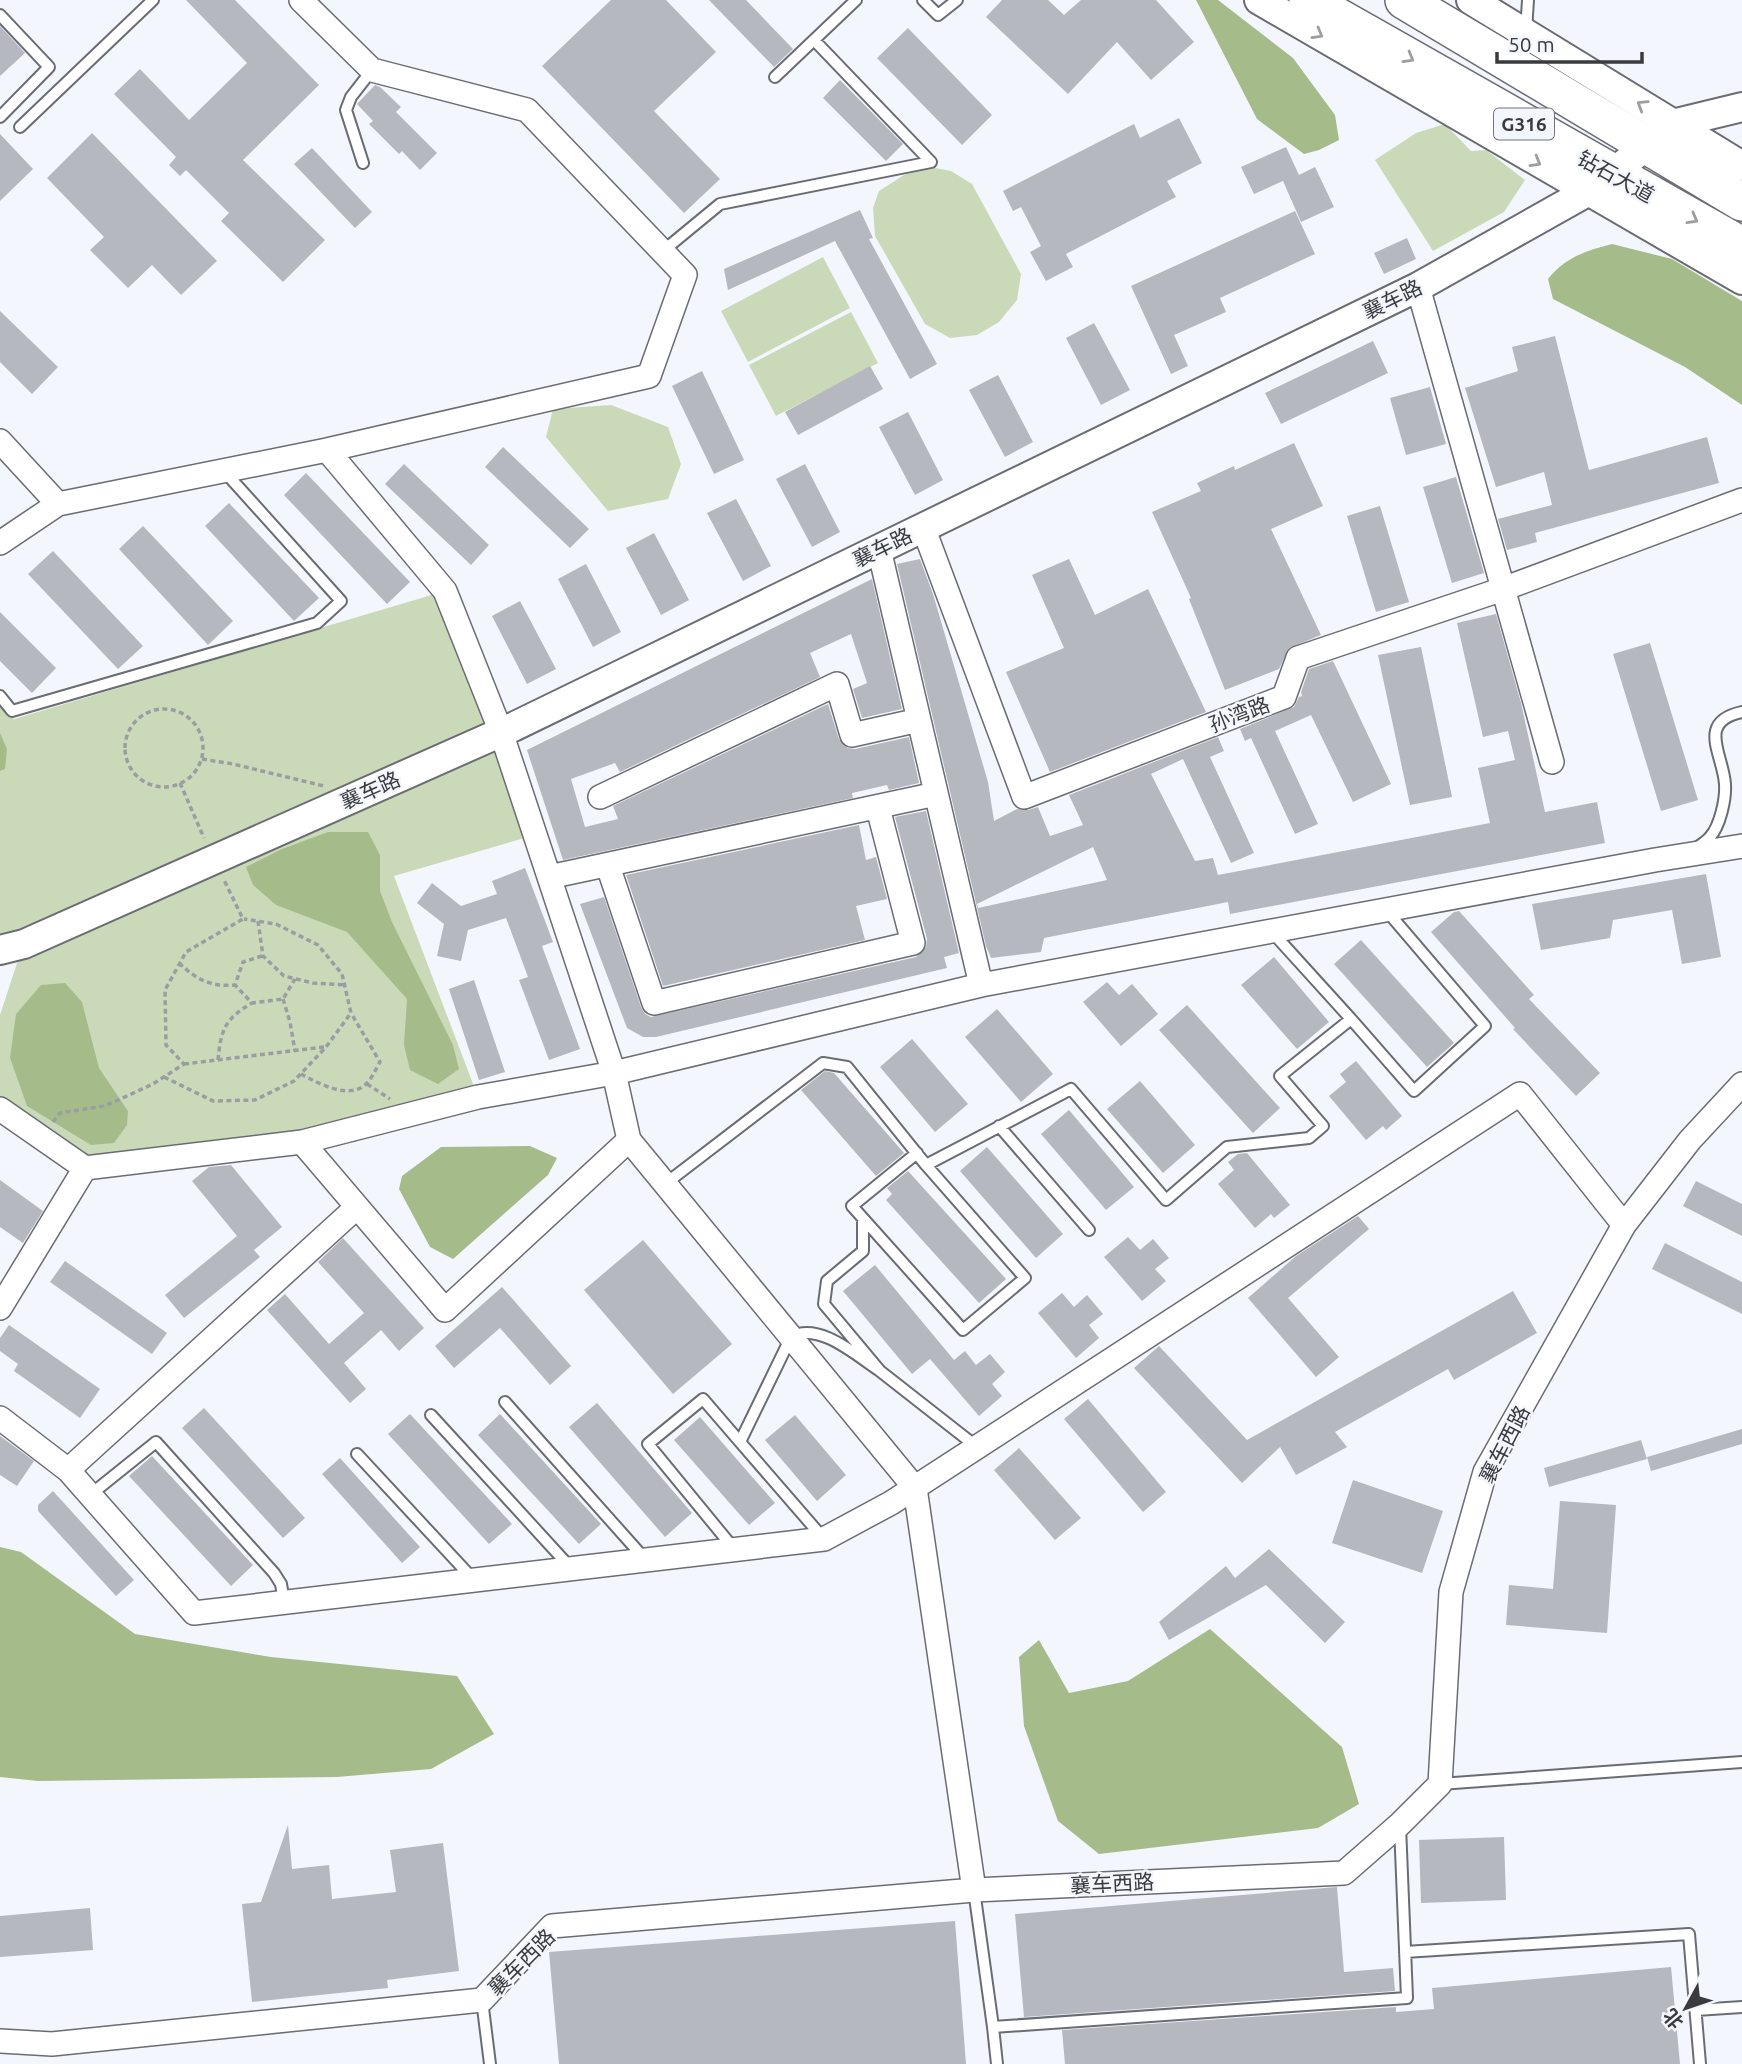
<svg xmlns="http://www.w3.org/2000/svg" width="1742" height="2064" viewBox="0 0 1742 2064" font-family="Ubuntu,'Noto Sans SC',sans-serif">
	<style>
		.green { fill: #cadab8 }
		.forest { fill: #a5bc8a }
		.building { fill: #b5b8bf; fill-rule: evenodd }
		.lines { fill: none; stroke-linecap: round; stroke-linejoin: round }
		.service-casing { stroke: #6a6c73; stroke-width: 14 }
		.minor-casing { stroke: #6a6c73; stroke-width: 26 }
		.tertiary-casing { stroke: #6a6c73; stroke-width: 32 }
		.trunk-casing { stroke: #6a6c73; stroke-width: 40 }
		.path { stroke: #9b9da2; stroke-width: 3.5; stroke-dasharray: 5 3.5; stroke-linecap: butt }
		.service { stroke: #fff; stroke-width: 10 }
		.minor { stroke: #fff; stroke-width: 23 }
		.tertiary { stroke: #fff; stroke-width: 28 }
		.trunk { stroke: #fff; stroke-width: 37 }
		.oneway { stroke: #9c9d9e }
		.labels { text-anchor: middle; dominant-baseline: central; stroke-width: 5; stroke-linejoin: round; paint-order: stroke }
		.shield { fill: #f3f6fd; stroke: #727377; stroke-width: 2 }
		.shield-label { font-size: 19px; font-weight: bold; fill: #3a3b3e }
		.street-label { font-size: 21px; fill: #3a3b3e; stroke: #f3f6fd }
	</style>
	<rect width="100%" height="100%" fill="#f3f6fd"/>
	<path class="green" d="M1445,124L1471,151L1486,150L1525,180L1504,212L1433,251L1375,160L1416,133Z
		M925,166L951,171L972,184L1021,274L1017,300L999,322L977,335L950,338L925,324L875,236L873,208L879,191L904,175Z
		M823,257L850,308L748,362L721,311Z
		M851,312L878,363L776,416L749,365Z
		M611,405L668,427L681,464L668,499L608,511L546,437L553,409Z
		M445,591L535,835L394,876L478,1097L302,1142L85,1168L0,1109V1015L23,945L0,936V707L14,719Z"/>
	<path class="forest" d="M1196,0H1218L1293,58L1335,115L1339,140L1319,150L1304,154L1257,119Z
		M1612,244L1672,259L1742,301V405L1685,367L1553,299L1548,279C1566,257 1585,251 1612,244Z
		M0,733L7,749L5,769L0,771Z
		M328,832H368L380,855V891L392,922L453,1045L459,1069L438,1084L410,1070L404,1045L407,999L347,932L276,905L253,885L246,867L282,849Z
		M65,983L82,1002L99,1068L128,1111L127,1125L114,1143L91,1145L27,1106L10,1058L16,1014L41,985Z
		M530,1146L557,1158L548,1175L453,1259L430,1247L399,1189L402,1176L441,1147Z
		M0,1547L21,1552L135,1634L271,1657L457,1676L494,1734L431,1769L337,1777L38,1781L0,1777Z
		M1210,1629L1342,1747L1359,1804L1318,1828L1099,1854L1058,1821L1024,1726L1019,1657L1039,1640L1069,1693L1128,1681Z"/>
	<path class="building" d="M186,0H235L319,85L243,160L325,240L283,282L221,221L229,213L186,170L180,176L169,165L176,157L114,94L140,69L189,120L247,63Z
		M611,0H666L716,52L654,111L720,179L684,213L542,66Z
		M709,0H746L793,49L774,67Z
		M1002,0H1048L1064,15L1081,0H1156L1194,42L1151,80L1117,42L1068,94L986,17Z
		M0,26L25,53L0,76Z
		M908,28L992,115L962,145L877,58Z
		M840,80L903,144L886,161L823,98Z
		M375,85L380,87L401,107L396,112L437,153L420,170L402,151L399,154L369,124L373,121L357,104Z
		M1179,118L1202,163L1167,181L1176,197L1066,254L1073,267L1046,281L1030,252L1041,246L1021,207L1013,211L1003,191L1134,124L1140,138Z
		M92,133L217,261L181,295L152,265L128,288L90,250L104,237L47,178Z
		M0,134L33,169L0,201Z
		M1286,147L1299,175L1315,167L1334,207L1301,222L1283,181L1254,194L1241,167Z
		M312,148L372,212L355,228L294,164Z
		M860,210L873,238L869,239L937,364L910,379L835,241L728,290L724,269Z
		M1295,211L1315,254L1220,298L1226,312L1174,335L1188,366L1171,374L1131,286Z
		M1407,238L1416,259L1384,274L1374,253Z
		M0,311L58,367L32,394L0,362Z
		M1094,323L1130,390L1101,405L1066,338Z
		M1555,336L1589,470L1707,437L1719,483L1535,533L1537,542L1507,550L1498,519L1552,505L1544,472L1496,487L1465,388L1518,371L1512,347Z
		M1373,341L1388,373L1281,424L1265,393Z
		M870,366L883,389L798,435L785,412Z
		M702,371L744,460L714,474L672,386Z
		M998,375L1033,442L1005,457L969,390Z
		M1430,387L1446,444L1406,455L1390,398Z
		M908,412L943,480L915,495L879,427Z
		M1294,443L1323,506L1271,529L1321,635L1289,648L1279,669L1225,690L1189,599L1191,598L1152,512L1201,491L1197,483L1234,466L1235,470Z
		M503,447L589,529L570,548L485,467Z
		M404,464L489,545L471,565L385,484Z
		M805,464L840,532L812,547L776,479Z
		M306,473L410,582L387,604L284,495Z
		M1456,477L1484,573L1452,583L1423,487Z
		M736,499L771,566L743,581L707,513Z
		M229,503L319,598L294,621L205,526Z
		M1380,506L1409,602L1376,612L1347,516Z
		M143,526L233,621L208,645L119,549Z
		M654,533L689,600L661,615L626,548Z
		M53,551L143,646L118,669L28,574Z
		M920,559L933,594L988,782L994,821L1017,809L1028,810L1038,807L1050,836L1083,825L1069,795L1218,737L1224,751L1210,757L1254,853L1231,863L1183,759L1151,774L1195,861L1213,858L1218,875L1490,823L1478,768L1515,760L1508,731L1483,737L1457,623L1496,614L1521,703L1545,812L1597,802L1605,843L1230,914L1228,902L1044,938L1041,952L991,958L986,946L897,564ZM1093,847L1107,880L978,908L977,904Z
		M1069,559L1095,615L1148,589L1206,712L1050,772L1006,672L1064,648L1032,575Z
		M586,564L621,632L593,647L558,579Z
		M872,579L902,709L862,718L853,689L867,683L851,634L810,653L820,677L620,772L615,763L571,779L585,827L618,819L613,806L828,704L839,739L848,748L855,749L909,737L919,783L889,790L887,785L852,793L853,798L563,860L527,750Z
		M520,601L556,669L527,684L492,616Z
		M0,612L56,668L32,693L0,661Z
		M1650,643L1698,800L1661,811L1613,654Z
		M1421,647L1452,797L1410,805L1378,655Z
		M1333,661L1391,784L1353,802L1311,715L1275,731L1318,824L1295,834L1251,738L1245,741L1240,729L1294,707L1299,697L1302,696L1301,692L1309,669Z
		M926,811L959,953L944,957L947,968L656,1037H643L627,1028L580,904L604,897L641,1007L645,1014L651,1017L916,957L926,947L927,939L895,817Z
		M859,825L866,860L876,857L887,899L856,906L865,940L663,986L626,875Z
		M525,868L553,942L542,946L580,1049L549,1060L519,980L528,977L506,918L468,930L461,961L437,956L444,924L417,903L432,883L461,906L497,894L492,881Z
		M1706,874L1721,957L1682,964L1672,910L1613,920L1610,938L1541,950L1532,904Z
		M1459,911L1534,995L1529,999L1600,1073L1576,1096L1513,1029L1515,1028L1431,932L1454,912Z
		M1361,940L1454,1043L1427,1067L1334,964Z
		M1274,957L1329,1022L1297,1049L1241,985Z
		M474,980L505,1072L479,1080L449,989Z
		M1107,982L1119,995L1132,984L1158,1014L1121,1046L1083,1002Z
		M1187,1005L1280,1108L1253,1133L1159,1030Z
		M997,1009L1053,1074L1021,1102L965,1037Z
		M912,1039L968,1104L935,1132L880,1067Z
		M1356,1061L1402,1116L1386,1130L1383,1126L1366,1140L1329,1096L1346,1082L1340,1074Z
		M825,1071L834,1073L904,1153L876,1176L801,1090Z
		M1140,1081L1195,1145L1163,1173L1107,1109Z
		M1069,1110L1134,1187L1106,1210L1041,1134Z
		M987,1147L1063,1234L1036,1258L960,1171Z
		M1247,1153L1290,1205L1274,1218L1271,1214L1255,1228L1218,1184L1234,1170L1228,1162L1238,1154Z
		M231,1165L282,1227L254,1250L260,1257L184,1318L165,1295L237,1236L192,1181L209,1167Z
		M908,1171L1006,1279L979,1303L886,1200L892,1194L887,1188Z
		M0,1180L43,1211L23,1243L0,1227Z
		M1696,1181L1742,1204V1236L1683,1206Z
		M1358,1216L1369,1229L1288,1298L1339,1357L1316,1377L1248,1298L1296,1256Z
		M1128,1237L1140,1250L1153,1239L1169,1258L1155,1269L1166,1281L1142,1301L1104,1257Z
		M343,1238L424,1328L399,1351L381,1330L344,1363L366,1389L350,1403L267,1310L285,1294L329,1344L364,1313L318,1262Z
		M643,1240L732,1344L673,1394L584,1290Z
		M1665,1243L1742,1282V1314L1652,1269Z
		M65,1261L167,1333L152,1354L50,1282Z
		M875,1265L954,1360L965,1351L976,1365L990,1354L1005,1372L992,1384L1002,1396L979,1416L930,1359L912,1374L843,1291Z
		M502,1287L571,1366L550,1385L500,1328L454,1368L435,1346Z
		M1513,1291L1537,1333L1454,1380L1448,1369L1335,1432L1347,1447L1296,1475L1280,1447L1242,1483L1134,1368L1159,1346L1247,1440Z
		M1062,1293L1074,1307L1087,1295L1103,1314L1089,1325L1099,1338L1076,1358L1038,1313Z
		M9,1325L100,1389L80,1418L14,1371L18,1364L0,1351V1338Z
		M1088,1399L1166,1492L1143,1512L1064,1419Z
		M597,1403L692,1513L665,1537L569,1427Z
		M204,1408L305,1518L283,1538L182,1428Z
		M410,1414L512,1524L489,1544L388,1434Z
		M500,1414L601,1524L579,1544L478,1435Z
		M795,1415L846,1475L817,1501L765,1440Z
		M700,1417L775,1503L749,1525L674,1440Z
		M1742,1429V1444L1651,1471L1647,1457Z
		M0,1436L34,1461L17,1486L0,1475Z
		M1641,1440L1647,1459L1549,1487L1544,1468Z
		M1019,1448L1081,1518L1055,1540L994,1470Z
		M152,1456L253,1565L231,1586L129,1476Z
		M340,1458L420,1547L402,1563L322,1474Z
		M1353,1480L1443,1511L1422,1573L1332,1543Z
		M53,1491L134,1580L116,1596L38,1511V1505Z
		M1560,1501L1616,1505L1607,1633L1506,1625L1509,1585L1553,1589Z
		M1269,1549L1345,1622L1325,1643L1266,1585L1169,1640L1159,1622L1226,1566L1235,1578Z
		M288,1825L292,1869L329,1865L332,1899L396,1892L390,1850L443,1843L459,1971L387,1980L388,1988L252,2002L242,1904L261,1902Z
		M1504,1837L1506,1900L1421,1903L1419,1840Z
		M1337,1887L1344,1972L1393,1968L1395,1991L1024,2017L1015,1914Z
		M90,1908L93,1950L0,1957V1916Z
		M955,1921L966,2064H559L549,1952Z
		M1671,1967L1680,2064H1065L1062,2030L1396,2007V2012L1434,2009L1432,1988Z"/>
	<g class="lines">
		<defs>
			<path id="service" d="M923,0L938,15L957,0
				M0,15L49,67L0,117
				M1526,31L1528,0
				M814,40L931,162
				M775,77L856,0
				M20,127L153,0
				M363,163L346,110L351,97L372,70
				M663,251L720,204L931,162
				M0,696L12,711L317,623L341,601L224,471
				M1697,848C1701,844 1707,841 1710,837C1720,826 1726,799 1725,784C1723,754 1696,722 1742,712
				M1273,933L1351,1019
				M999,1126L1089,1230
				M917,1153L852,1206L963,1330L1025,1278L926,1165
				M665,1184L823,1063L847,1067L926,1165L1071,1089L1166,1200L1227,1147L1309,1138L1323,1126L1280,1076L1351,1019L1414,1091L1485,1026L1386,910
				M863,1219V1251L827,1281L824,1304L880,1371L977,1447
				M505,1402L644,1558
				M431,1415L570,1567
				M357,1454L474,1580
				M90,1495L156,1442L274,1573L281,1584L284,1602
				M824,1539L740,1442L791,1337C819,1321 857,1356 880,1371
				M735,1550L648,1444L703,1399L740,1442
				M1440,1784L1742,1762
				M974,1890L993,2027
				M1405,1952L1689,1934L1700,2064
				M482,2000L490,2064
				M1696,2010L1742,2007
				M997,2064L993,2027L1407,1998L1400,1826"/>
			<path id="minor" d="M301,0L372,70L527,110L685,275L649,376L327,450
				M1418,287L1552,762
				M0,441L58,504
				M923,527L1024,797L1284,697L1298,658L1503,589L1742,500
				M0,543L58,504L327,450L445,591L501,732L614,1073L629,1140L915,1488L974,1890
				M879,549L981,985
				M600,797L837,684L852,735L919,720
				M608,866L654,1003L913,943L878,808
				M549,877L936,794
				M0,1109L85,1168L302,1142L478,1097L614,1073L981,985L1655,860L1742,846
				M302,1142L445,1310L629,1140
				M0,1308L85,1168
				M0,1418L68,1470L194,1613L824,1539L891,1503L1520,1094L1624,1225
				M68,1470L357,1207
				M0,2041L52,2044L482,2000L552,1926L974,1890L1344,1873L1400,1824L1440,1784L1451,1592L1485,1472L1624,1225L1690,1140L1742,1084"/>
			<path id="tertiary" d="M1259,0L1742,280
				M1471,0L1742,166
				M0,950L24,944L513,727L1418,287L1587,192L1612,174L1672,124L1742,107"/>
			<path id="trunk" d="M1308,0L1742,246
				M1404,0L1742,202"/>
		</defs>
		<use href="#service" class="service-casing"/>
		<use href="#minor" class="minor-casing"/>
		<use href="#tertiary" class="tertiary-casing"/>
		<use href="#trunk" class="trunk-casing"/>
		<path class="path" d="M125 748a39 39 0 1 1 78 0a39 39 0 1 1-78 0Z
			M202,759L233,764L324,786
			M180,783L204,838
			M258,921L263,956L284,976L313,983L345,985
			M262,956L243,962L235,985L252,1003L283,999L295,979
			M179,963C197,980 211,987 235,985
			M283,999L290,1022L295,1051
			M218,1060C221,1029 225,1019 252,1003
			M184,1064L324,1047
			M301,1074C318,1083 351,1102 368,1082C373,1076 376,1069 380,1062L351,1013
			M164,1077L213,1101L255,1100L294,1081L326,1047L351,1013L342,974L318,945L276,924L244,919
			M367,1084L390,1099
			M53,1122L60,1113L105,1106L153,1084L184,1064L166,1045L165,990L186,952L243,919L224,880"/>
		<use href="#service" class="service"/>
		<use href="#minor" class="minor"/>
		<use href="#tertiary" class="tertiary"/>
		<use href="#trunk" class="trunk"/>
	</g>
	<defs><path id="oneway-chevron" d="M-2-3.5L2.5 0L-2 3.5" fill="none" stroke-width="1.6" stroke-linecap="round" stroke-linejoin="round" transform="scale(1.75)"/></defs>
	<g class="oneway">
		<use href="#oneway-chevron" transform="translate(1318 34) rotate(30)"/>
		<use href="#oneway-chevron" transform="translate(1409 58) rotate(30)"/>
		<use href="#oneway-chevron" transform="translate(1642 105) rotate(-148)"/>
		<use href="#oneway-chevron" transform="translate(1536 162) rotate(30)"/>
		<use href="#oneway-chevron" transform="translate(1693 219) rotate(29)"/>
	</g>
	<g class="labels">
		<rect class="shield" x="1494" y="108.5" width="60" height="31" rx="5"/>
		<g class="shield-label">
			<text x="1524" y="124">G316</text>
		</g>
		<g class="street-label">
			<text transform="translate(1616 176) rotate(29)">钻石大道</text>
			<text transform="translate(1392 299) rotate(-26)">襄车路</text>
			<text transform="translate(882 547) rotate(-26)">襄车路</text>
			<text transform="translate(1239 714) rotate(-21)">孙湾路</text>
			<text transform="translate(370 790) rotate(-24)">襄车路</text>
			<text transform="translate(1504 1444) rotate(-63)">襄车西路</text>
			<text transform="translate(1112 1883) rotate(-3)">襄车西路</text>
			<text transform="translate(521 1962) rotate(-45)">襄车西路</text>
		</g>
	</g>
	<g transform="translate(1686 2008) rotate(230)" stroke="#f3f6fd" stroke-width="5" paint-order="stroke">
	<path d="M0-5L12 26L0 18L-12 26Z" fill="#3a3b3e"/>
	<text y="-10" font-size="19" font-weight="bold" text-anchor="middle" fill="#3a3b3e">北</text>
	</g>
	<path d="M1497 52v10h145v-10" fill="none" stroke="#3a3b3e" stroke-width="3.5"/>
	<text x="1508" y="52" font-size="21" fill="#3a3b3e" stroke="#f3f6fd" stroke-width="5" paint-order="stroke">50 m</text>
</svg>
